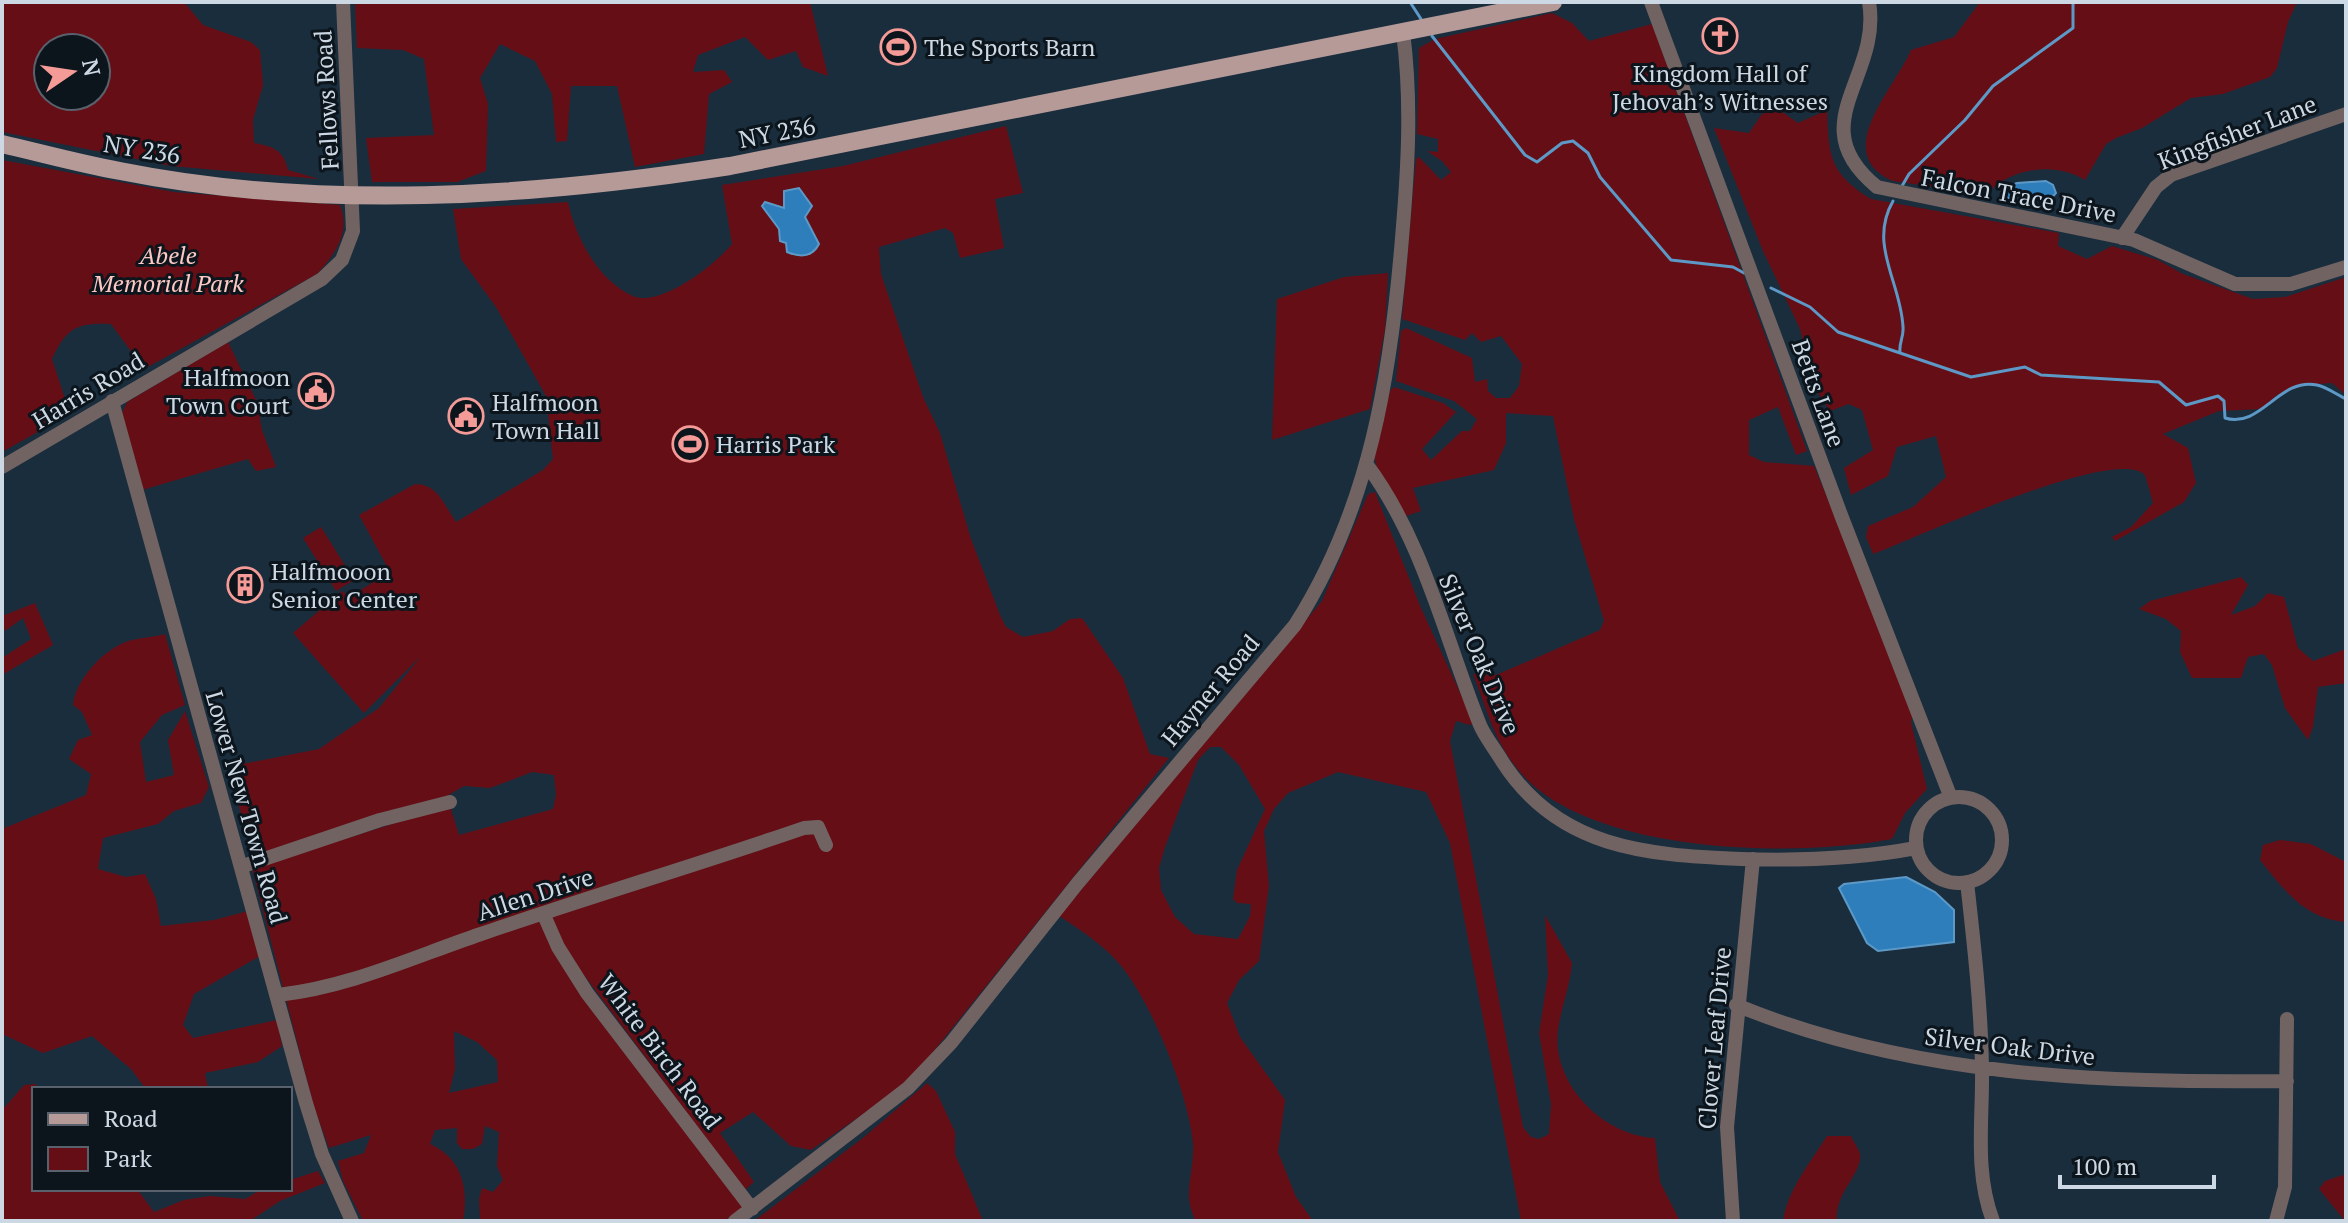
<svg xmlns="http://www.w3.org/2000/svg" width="2348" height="1223" viewBox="0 0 2348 1223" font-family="'PT Serif',serif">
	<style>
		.green { fill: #650e16; fill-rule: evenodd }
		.water { fill: #2e7ebb; stroke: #5d99c7; stroke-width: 2 }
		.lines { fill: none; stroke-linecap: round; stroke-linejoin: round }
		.stream { stroke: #5d99c7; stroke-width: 3 }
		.minor { stroke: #716362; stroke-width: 14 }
		.major { stroke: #b69a98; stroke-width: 18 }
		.labels { text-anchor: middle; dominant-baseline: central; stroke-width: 6; stroke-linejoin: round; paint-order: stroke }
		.poi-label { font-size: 24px; fill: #ccd8e3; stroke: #0c141c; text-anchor: start }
		.street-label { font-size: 24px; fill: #ccd8e3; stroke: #0c141c }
		.park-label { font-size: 24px; font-style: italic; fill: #fcc8c4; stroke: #0c141c }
	</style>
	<rect width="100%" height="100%" fill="#192d3d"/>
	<path class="green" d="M2,2H184L203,25L251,42L260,50L263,85L253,120L254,143C272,146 284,150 288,170L319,179L171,166L2,132ZM48,48H96V96H48Z
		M355,2H810L828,76L803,67L796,51L768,60L745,37L698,55L693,72L724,70L732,82L709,94L704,154L635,167L617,86H571L567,141L556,142L552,94L535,61L500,44L480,78L488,104L486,171L457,182H372L366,138L434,135L424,59L403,50L357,48Z
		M1980,2H2297L2288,22L2277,68L2270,77L2223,94L2191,98L2142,128L2116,138L2106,144L2085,180C2055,161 2009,168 1986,195L1893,181C1829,153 1896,87 1911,50L1954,37Z
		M1552,13L1572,23L1589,41L1652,24L1807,451L1796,455L1778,407L1749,420V455L1764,462L1814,466L1914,709L1911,722L1927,789L1905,813L1892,839C1793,858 1590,854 1520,772C1494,742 1487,709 1473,674L1496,675L1600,630L1604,621L1574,519L1553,416L1506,413V443L1494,470L1413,488L1421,511L1406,516L1378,471L1374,456L1390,391L1394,387L1443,403L1456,412L1422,449L1431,460L1462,431H1470L1477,419L1454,401L1396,381L1401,331L1406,328L1472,358L1475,382L1487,379L1488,391L1496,398H1510L1519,386L1522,364L1501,336L1481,342L1472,333L1465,340L1402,319L1416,159L1419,157L1441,180L1451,172L1442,161L1427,151L1438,152V139L1417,134L1419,48L1435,39Z
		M1778,109L1798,123L1827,110C1829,156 1829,173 1871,199L2059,233L2058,246L2087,259L2112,246L2158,260L2183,274L2253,299L2285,297L2346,277V395L2332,383L2305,385L2277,395L2262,409L2219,411L2163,434L2188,448L2196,483L2184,502L2115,541L2112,537L2131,527L2153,503L2145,475C2115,445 1916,538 1873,554L1866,537L1868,526L1913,507L1946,477L1936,436L1897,447L1888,476L1851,495L1844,468L1873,450L1862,410L1849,404L1830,411L1814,387L1800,329L1763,251L1714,128L1749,133L1762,114Z
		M1006,126L1023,193L995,199L1004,248L960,258L953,233L945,228L879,247L881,274L923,397L940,433L971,539L1000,615L1006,627L1023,637L1053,631L1070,619L1082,618L1123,678L1150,754L1169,758L925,1062L892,1094L811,1150L791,1146L753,1112L720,1133L754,1182L745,1190L542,919L744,1207L724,1221H480L479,1199L482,1188L493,1192L503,1180L497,1166L499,1132L485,1126L482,1144L473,1149H462L457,1143V1128L435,1130L430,1144C462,1158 469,1189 463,1221H363L343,1181L338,1161L364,1153L371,1135L329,1148L314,1107L252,868L450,806L459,835L553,809L556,795L554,775L532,772L490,788L464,786L440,800L261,856L253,852L230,778L232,766L319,749L379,708L421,656L364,713L293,633L342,591L349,597L390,572L359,515L415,484C438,484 444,505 456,522L543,470L553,459L546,396L496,307L461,259L453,209L568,202C575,236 598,281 633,296C660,308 716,264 732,244L722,185L843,166ZM454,1031L477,1042L497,1060L498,1082L449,1093L455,1069Z
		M2,160L174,192L340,205C351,233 335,254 317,274L144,369L111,324C77,323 67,327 52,359L70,414L2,452Z
		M1388,273L1385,329L1370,409L1272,440L1277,299L1344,277Z
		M228,342L257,402L262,430L276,467L256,471L248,459L142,490L122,413L127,402Z
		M1375,492L1421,608L1474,723L1470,725L1456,721L1450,741L1523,1127L1531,1137L1539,1139L1549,1134L1551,1104L1539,1033L1548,975L1545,915L1572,963C1570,986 1561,1008 1558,1030C1551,1084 1604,1136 1655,1138L1660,1182L1680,1221H1521L1450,843L1426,792L1338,772L1288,793L1274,809L1264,831L1269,886L1259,961L1239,980L1227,1003L1240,1037L1285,1100L1278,1152L1296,1197L1313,1221H1196C1181,1195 1195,1172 1193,1143C1188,1093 1153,1006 1122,967C1104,945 1082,931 1059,916L1322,601L1368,494ZM1210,747H1221L1239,765L1265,809L1237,870L1233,899L1237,903L1251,904L1250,916L1238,939L1194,934L1175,917L1161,890L1159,868L1165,847L1198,760Z
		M321,527L354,580L336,591L303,538Z
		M2241,577L2248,585L2231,615L2255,606L2268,593L2284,597L2298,648L2313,661L2346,649V683L2318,687L2313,727L2308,740L2285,708L2272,665L2264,654L2248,657L2241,678H2192L2180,652L2181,631L2166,619L2139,609L2150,601Z
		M35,603L53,645L2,675V658L31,639L23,618L5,631L2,616Z
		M165,634L185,705L162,715L140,742L146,782L174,775L168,740L185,711L209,787L201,803L174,811L158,824L103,838L98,869L126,877L145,874L156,899L161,926L214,920L248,911L260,956L194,994L183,1025L193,1038L277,1020L282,1046L258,1062L205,1073L208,1089H146L131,1069L92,1036L43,1053L2,1034V829L86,795L91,774L69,759L78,740L92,735L82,712L73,705C76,679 103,650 128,641C139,638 154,637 165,634Z
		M2280,840L2311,844L2346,862V922C2305,919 2284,890 2260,860L2263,845Z
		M927,1083L936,1091L955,1132V1154L983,1221H754L864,1137Z
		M36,1084L34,1189H137L154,1212L184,1200L210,1196L245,1199L262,1189H290V1180L318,1171L325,1183L280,1201L250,1221H2V1106L5,1107L24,1085Z
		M1827,1136H1851C1853,1141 1859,1149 1860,1154C1863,1173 1834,1193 1837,1221H1783C1788,1189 1810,1163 1827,1136Z
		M2346,1174V1221H2345L2319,1189L2325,1181Z"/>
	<path class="water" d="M2046,181L2053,185L2056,193L2049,201L2010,199L2001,194V189L2017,183Z
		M799,188L812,206L805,217L819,244C812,258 799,257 787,252L786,243L780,241L779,229L762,206L765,202L784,208V191Z
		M1906,877L1935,892L1954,910V942L1878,951L1867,943L1839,888L1844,884Z"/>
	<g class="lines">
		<path class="stream" d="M1410,2L1421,19
			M1432,36L1525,155L1537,162L1562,143L1573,141L1588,153L1600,177L1671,260L1733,267L1744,273
			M1902,186L1909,174L1965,120L1993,86L2073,28V2
			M1893,201C1868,245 1901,282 1903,327C1904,336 1899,343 1900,351
			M1771,288L1810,307L1838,332L1971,377L2025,367L2041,375L2159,382L2186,405L2218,396L2224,401L2225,418C2261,429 2279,377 2317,385C2327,387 2337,395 2346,399"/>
		<path class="minor" d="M1651,2L1841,515L1951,798
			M1869,2C1882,78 1800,124 1877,187L2134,240L2235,284H2291L2346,267
			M2122,238L2156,187L2171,175L2346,114
			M112,401L306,1103L322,1154L352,1221
			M1367,465C1423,540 1445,638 1480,725C1485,737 1495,749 1502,761C1558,849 1647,855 1741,859C1801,861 1858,859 1916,848
			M2,467L322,279L342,260L353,231L343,2
			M1916 840a43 43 0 1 1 86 0a43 43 0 1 1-86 0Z
			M243,866L380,820L450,802
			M1967,882C1974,944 1981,1006 1982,1068C1983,1120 1974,1171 1993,1221
			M543,913L558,947L587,993L752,1209
			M278,995C350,987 413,957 481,934C588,897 697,865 804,828L818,827L826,845
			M1736,1005C1912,1077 2099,1083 2287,1081
			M735,1221L908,1088L951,1043L1077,884L1295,625C1370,508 1391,374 1402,238C1408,168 1412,102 1403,32
			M1733,1221L1727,1127L1753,859
			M2276,1221L2285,1187L2287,1019"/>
		<path class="major" d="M2,144C41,153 81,164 120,171C320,211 530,197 730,166L1553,2"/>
	</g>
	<defs>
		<symbol id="church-ring" viewBox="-11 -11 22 22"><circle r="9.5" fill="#0c141c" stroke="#f59b97" stroke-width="1.5"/><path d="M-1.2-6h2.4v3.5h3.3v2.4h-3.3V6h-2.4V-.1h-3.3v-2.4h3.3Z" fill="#f59b97"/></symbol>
		<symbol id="stadium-ring" viewBox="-11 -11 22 22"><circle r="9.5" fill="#0c141c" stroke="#f59b97" stroke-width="1.5"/><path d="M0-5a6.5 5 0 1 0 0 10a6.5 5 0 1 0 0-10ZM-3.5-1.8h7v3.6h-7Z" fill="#f59b97"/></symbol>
		<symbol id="civic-ring" viewBox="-11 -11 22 22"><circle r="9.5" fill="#0c141c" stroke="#f59b97" stroke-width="1.5"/><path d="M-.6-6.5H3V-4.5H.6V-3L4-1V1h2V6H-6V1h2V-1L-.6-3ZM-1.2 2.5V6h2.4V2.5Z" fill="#f59b97"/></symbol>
		<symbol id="building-ring" viewBox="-11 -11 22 22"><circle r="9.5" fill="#0c141c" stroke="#f59b97" stroke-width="1.5"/><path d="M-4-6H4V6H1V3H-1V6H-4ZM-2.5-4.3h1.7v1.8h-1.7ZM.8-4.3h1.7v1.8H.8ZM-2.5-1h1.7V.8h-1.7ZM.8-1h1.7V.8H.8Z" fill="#f59b97"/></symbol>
	</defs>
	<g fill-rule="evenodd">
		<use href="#church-ring" x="1700" y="16" width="40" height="40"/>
		<use href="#stadium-ring" x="878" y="27" width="40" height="40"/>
		<use href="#civic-ring" x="296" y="371" width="40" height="40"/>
		<use href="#civic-ring" x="446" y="396" width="40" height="40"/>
		<use href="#stadium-ring" x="670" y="424" width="40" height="40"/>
		<use href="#building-ring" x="225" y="565" width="40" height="40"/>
	</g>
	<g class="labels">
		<g class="poi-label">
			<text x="924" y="47">The Sports Barn</text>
			<text x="1720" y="73" text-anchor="middle">Kingdom Hall of<tspan x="1720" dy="28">Jehovah’s Witnesses</tspan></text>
			<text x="290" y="377" text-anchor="end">Halfmoon<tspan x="290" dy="28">Town Court</tspan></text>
			<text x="492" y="402">Halfmoon<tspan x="492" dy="28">Town Hall</tspan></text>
			<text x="716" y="444">Harris Park</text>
			<text x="271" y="571">Halfmooon<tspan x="271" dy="28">Senior Center</tspan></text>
		</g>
		<g class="street-label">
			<text transform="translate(326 100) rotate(-93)">Fellows Road</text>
			<text transform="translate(777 132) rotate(-11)">NY 236</text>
			<text transform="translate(2237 132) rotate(-21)">Kingfisher Lane</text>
			<text transform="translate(142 149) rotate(9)">NY 236</text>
			<text transform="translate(2019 195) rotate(11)">Falcon Trace Drive</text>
			<text transform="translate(88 390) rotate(-31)">Harris Road</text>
			<text transform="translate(1819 393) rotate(70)">Betts Lane</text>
			<text transform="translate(1480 654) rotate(67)">Silver Oak Drive</text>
			<text transform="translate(1210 690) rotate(-50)">Hayner Road</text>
			<text transform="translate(247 807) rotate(74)">Lower New Town Road</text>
			<text transform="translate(535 894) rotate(-18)">Allen Drive</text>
			<text transform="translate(1714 1038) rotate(-85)">Clover Leaf Drive</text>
			<text transform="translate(2010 1046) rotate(7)">Silver Oak Drive</text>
			<text transform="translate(660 1051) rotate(53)">White Birch Road</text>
		</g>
		<g class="park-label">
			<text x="168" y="255">Abele<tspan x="168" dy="28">Memorial Park</tspan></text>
		</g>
	</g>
	<rect width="2348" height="1223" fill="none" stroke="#ccd8e3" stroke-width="8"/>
	<rect x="32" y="1087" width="260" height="104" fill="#0c141c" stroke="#59626c" stroke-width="2"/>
	<rect x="48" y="1113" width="40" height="12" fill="#b69a98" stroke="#59626c" stroke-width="2"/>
	<text x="104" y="1127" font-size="24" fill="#ccd8e3">Road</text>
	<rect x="48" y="1147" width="40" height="24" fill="#650e16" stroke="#59626c" stroke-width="2"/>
	<text x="104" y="1167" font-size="24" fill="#ccd8e3">Park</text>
	<g transform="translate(72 72) rotate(77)"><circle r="38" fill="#0c141c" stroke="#59626c" stroke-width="2"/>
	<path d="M0-6L14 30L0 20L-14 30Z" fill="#f59b97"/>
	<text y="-12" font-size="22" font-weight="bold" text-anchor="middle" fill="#ccd8e3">N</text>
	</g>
	<path d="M2060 1175v12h154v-12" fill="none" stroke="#ccd8e3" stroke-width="4"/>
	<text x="2072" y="1175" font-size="24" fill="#ccd8e3" stroke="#0c141c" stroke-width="6" paint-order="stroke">100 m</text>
</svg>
